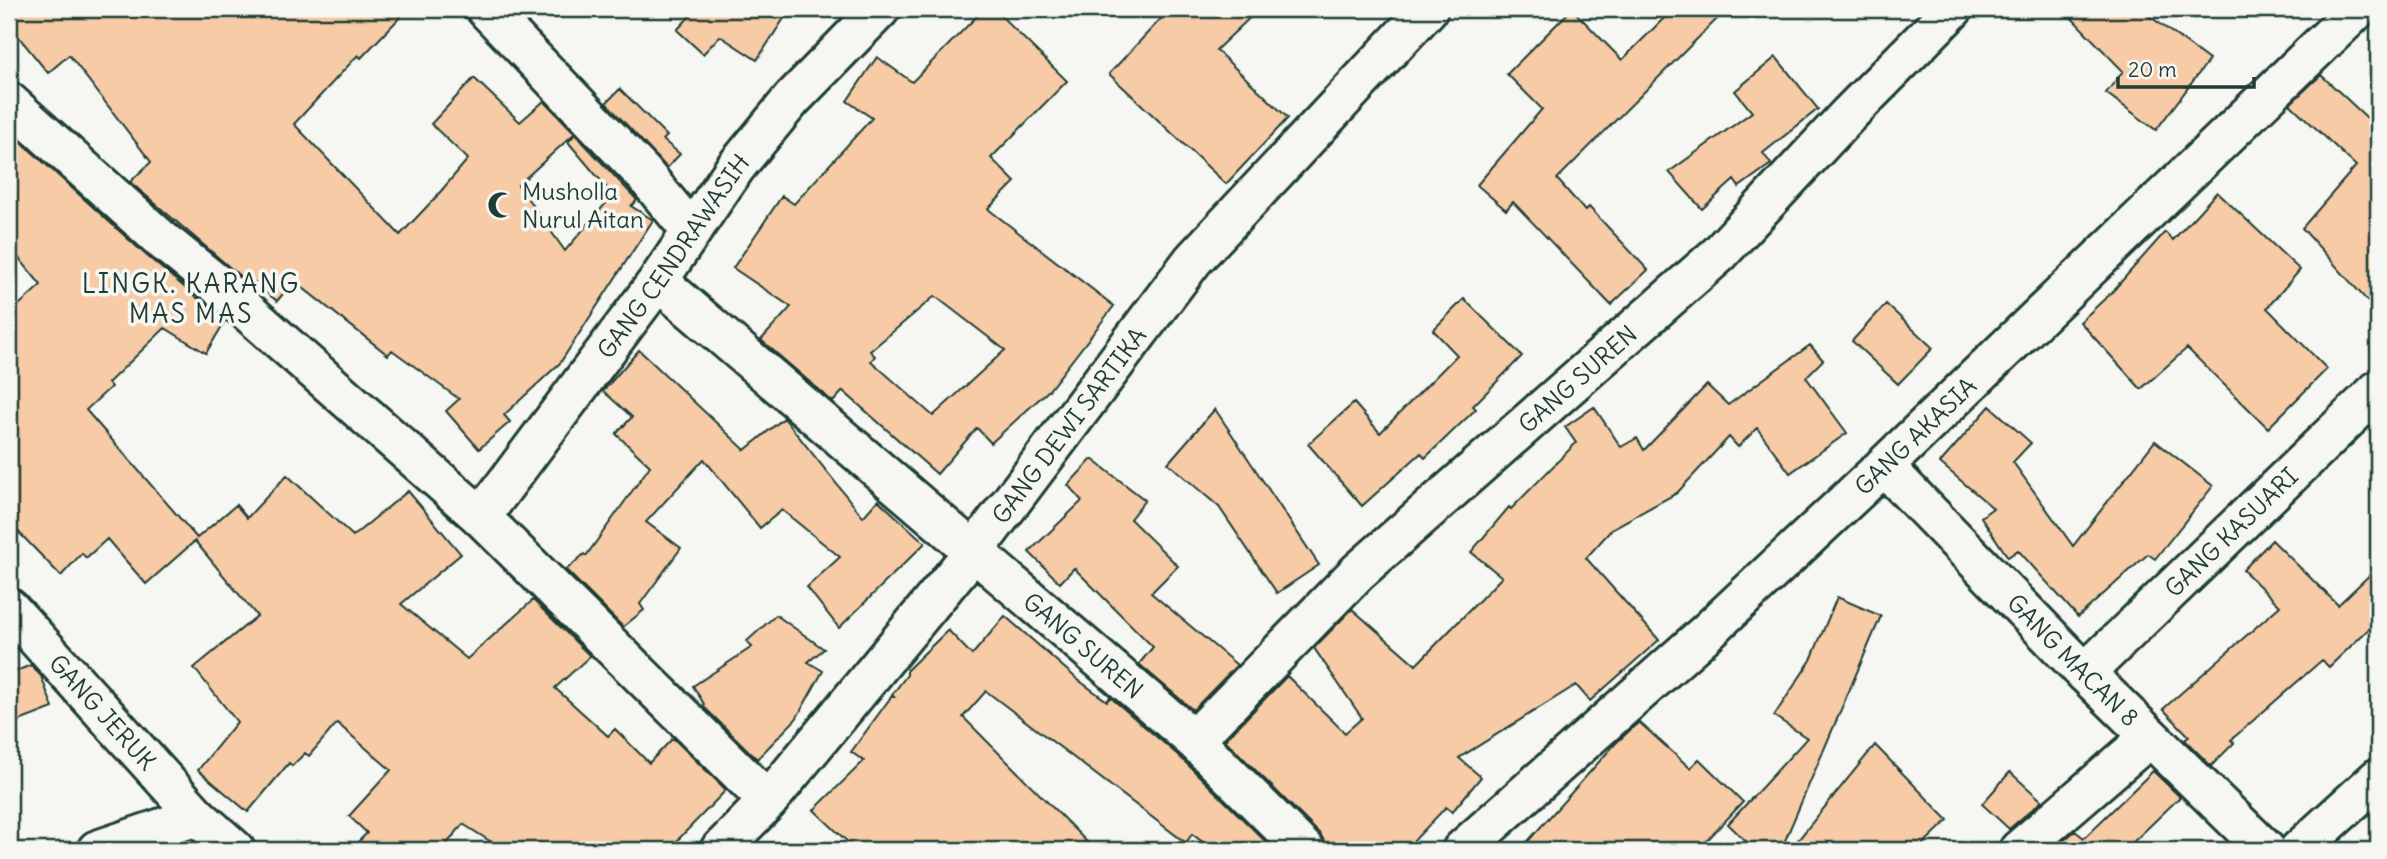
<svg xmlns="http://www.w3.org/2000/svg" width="2387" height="859" viewBox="0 0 2387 859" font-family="Delius,sans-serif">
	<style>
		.building { fill: #f7cba5; stroke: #1f3d34; stroke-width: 2; fill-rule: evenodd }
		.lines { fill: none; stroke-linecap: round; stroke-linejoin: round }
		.street-casing { stroke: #1f3d34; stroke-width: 44 }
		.street { stroke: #f6f6f2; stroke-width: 38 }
		.labels { text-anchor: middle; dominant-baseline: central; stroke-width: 7; stroke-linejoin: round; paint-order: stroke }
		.poi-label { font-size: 24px; fill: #1f3d34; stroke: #f6f6f2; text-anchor: start }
		.street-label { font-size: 24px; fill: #1f3d34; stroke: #f6f6f2 }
		.neighbourhood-label { font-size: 26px; letter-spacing: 2px; fill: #1f3d34; stroke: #f6f6f2 }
	</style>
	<rect width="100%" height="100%" fill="#f6f6f2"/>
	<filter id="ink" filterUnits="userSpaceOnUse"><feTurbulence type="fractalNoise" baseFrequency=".0143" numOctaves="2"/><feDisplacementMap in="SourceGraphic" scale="14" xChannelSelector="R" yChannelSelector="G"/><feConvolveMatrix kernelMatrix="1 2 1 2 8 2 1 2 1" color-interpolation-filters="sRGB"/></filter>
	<g filter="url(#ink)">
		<path class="building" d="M9,9H408L361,58L358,55L294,124L400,235L436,197L468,159L431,124L474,78L520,122L544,101L575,133L518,185L565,251L613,195L568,142L575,134L637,200L631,206L653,220L560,363L504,415L510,422L479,449L446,411L459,399L392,350L388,355L294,281L277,301L250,279L248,283L130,182L151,162L69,55L48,73L9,25Z
			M679,9H790L757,60L720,36L703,54L677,30L690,16Z
			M984,9H994L1067,81L991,158L1015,182L988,209L1114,306L1049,390L991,443L977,428L937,474L843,391L833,402L761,340L791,307L733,268L782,196L794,204L872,118L847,101L877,57L912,82ZM935,296L1005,350L933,416L871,361L875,356L870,351Z
			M1170,9H1259L1216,50L1288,118L1226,184L1109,74Z
			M1572,9L1622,60L1673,9H1727L1557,179L1585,211L1589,207L1648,270L1611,305L1513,202L1506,210L1477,185L1542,109L1507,74Z
			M2063,9H2140L2209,60L2156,130L2106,93L2123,71Z
			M1776,57L1818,109L1763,153L1771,164L1739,187L1734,180L1702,209L1669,172L1752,112L1735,91Z
			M2321,75L2378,128V313L2302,228L2356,166L2290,104Z
			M620,89L667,136L663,140L680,154L667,168L606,103Z
			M9,131L147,256L225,321L206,353L165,328L108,383L111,387L86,410L197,538L236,505L247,518L287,475L353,536L408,491L461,554L401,604L467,659L533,600L590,656L555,688L608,736L615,729L649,763L673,738L726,790L668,850H504L463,824L442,850H350L367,833L349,816L391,770L337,723L309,756L305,753L292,766L289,763L248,812L198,770L237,722L194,668L257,616L195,541L146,584L107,539L86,558L82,553L61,576L9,522V314L41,285L9,246Z
			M2217,192L2300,270L2267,308L2327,369L2268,428L2187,348L2141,389L2080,322L2112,292L2165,232L2173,240Z
			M1464,299L1522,356L1473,406L1476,409L1425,458L1421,453L1362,506L1308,444L1354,403L1380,433L1457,355L1433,330Z
			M1886,304L1933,348L1898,384L1852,341Z
			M1810,345L1823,360L1806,377L1847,433L1790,473L1757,428L1738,447L1729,437L1677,493L1613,528L1586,558L1659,640L1590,701L1576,685L1459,758L1481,777L1452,812L1446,807L1405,850H1326V844L1320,834L1225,740L1287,676L1345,733L1362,718L1314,648L1352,609L1416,665L1502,577L1471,552L1509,507L1511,509L1576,443L1565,427L1594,407L1621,447L1637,438L1644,450L1707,385L1728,405Z
			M639,350L745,450L784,418L863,517L878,500L925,543L839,628L807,587L840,557L782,510L760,528L704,459L646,522L681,548L640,604L644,610L623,627L566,570L584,554L586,556L650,466L616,434L632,417L603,391Z
			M1990,406L2031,443L2013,462L2073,546L2155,441L2213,486L2155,559L2148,554L2078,617L2018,550L2008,557L1981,517L1993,508L1940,463Z
			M1215,409L1319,565L1277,593L1219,507L1168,463Z
			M1092,459L1145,500L1130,519L1178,566L1151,593L1237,665L1193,710L1139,664L1153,647L1074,568L1060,583L1029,552L1082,501L1068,485Z
			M2272,540L2338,605L2378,567V620L2329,667L2322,660L2231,740L2234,743L2211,766L2185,740L2189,736L2163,709L2280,606L2243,570Z
			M1837,597L1881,616L1781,850H1755L1728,824L1807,738L1774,716L1811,660Z
			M776,615L824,649L808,662L823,671L796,719L757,759L703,706L704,704L693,686L752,647L747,641Z
			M1005,616L1077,679L1107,701L1110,697L1179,756L1274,850H1213L1192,834L1186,843L986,691L963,717L1095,850H856L814,810L864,761L851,752L891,697H894L892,695L907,675V670L948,630L972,655Z
			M31,665L41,676L53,708L9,725V674Z
			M1639,722L1690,768L1699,759L1743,802L1698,850H1520L1616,743Z
			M1875,745L1948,820L1917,850H1790Z
			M2153,771L2180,797L2125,850H2052L2075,831L2084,838Z
			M2010,772L2042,801L2009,829L1982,804Z"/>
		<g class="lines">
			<defs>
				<g id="street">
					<path d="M486,9L644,174L691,231"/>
					<path d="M9,102L162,240L214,282L481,517L768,801"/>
					<path id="s1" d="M658,281L1194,740L1305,850"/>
					<path id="s2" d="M1884,466L2085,673L2266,850"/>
					<path id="s3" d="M481,517L658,281L735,168L792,99L880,9"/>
					<path id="s4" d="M9,608L197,816"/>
					<path id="s5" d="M2085,673L2378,390"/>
					<path id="s6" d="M1194,740L1358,572L1719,254L1849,114L1953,9"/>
					<path d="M97,850L197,816L235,850"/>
					<path id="s7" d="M720,850L768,801L974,551L1193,260L1428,9"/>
					<path id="s8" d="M1462,850L1705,634L1884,466L2358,9"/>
					<path d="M2019,850L2150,737"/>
					<path d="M2299,850L2378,778"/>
				</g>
			</defs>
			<use href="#street" class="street-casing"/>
			<use href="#street" class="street"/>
		</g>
	</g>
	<defs>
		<symbol id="mosque-bare" viewBox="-9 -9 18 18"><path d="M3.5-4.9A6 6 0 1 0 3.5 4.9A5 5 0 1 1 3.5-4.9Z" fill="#1f3d34" stroke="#f6f6f2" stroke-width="2.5" paint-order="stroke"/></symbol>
	</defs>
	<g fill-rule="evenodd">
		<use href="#mosque-bare" x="482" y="186" width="38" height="38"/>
	</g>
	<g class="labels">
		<g class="poi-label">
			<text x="522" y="191">Musholla<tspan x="522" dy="28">Nurul Aitan</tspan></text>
		</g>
		<g class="street-label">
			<text stroke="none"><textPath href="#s3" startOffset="324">GANG CENDRAWASIH</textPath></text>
			<text stroke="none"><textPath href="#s6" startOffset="527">GANG SUREN</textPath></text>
			<text stroke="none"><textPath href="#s7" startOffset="550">GANG DEWI SARTIKA</textPath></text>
			<text stroke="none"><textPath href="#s8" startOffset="614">GANG AKASIA</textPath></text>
			<text stroke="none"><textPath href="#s5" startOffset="203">GANG KASUARI</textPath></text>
			<text stroke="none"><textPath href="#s1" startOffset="560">GANG SUREN</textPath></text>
			<text stroke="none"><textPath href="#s2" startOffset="271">GANG MACAN 8</textPath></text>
			<text stroke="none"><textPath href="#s4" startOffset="140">GANG JERUK</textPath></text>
		</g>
		<g class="neighbourhood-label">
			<text x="191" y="283">LINGK. KARANG<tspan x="191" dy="30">MAS MAS</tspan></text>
		</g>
	</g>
	<rect width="2387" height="859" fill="none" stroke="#f6f6f2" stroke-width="35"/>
	<rect x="18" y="18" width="2352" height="824" fill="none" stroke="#1f3d34" stroke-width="2.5" filter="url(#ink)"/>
	<path d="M2118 77v10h136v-10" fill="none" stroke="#1f3d34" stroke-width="3.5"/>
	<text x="2128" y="77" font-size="21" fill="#1f3d34" stroke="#f6f6f2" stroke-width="5" paint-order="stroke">20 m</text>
</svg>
